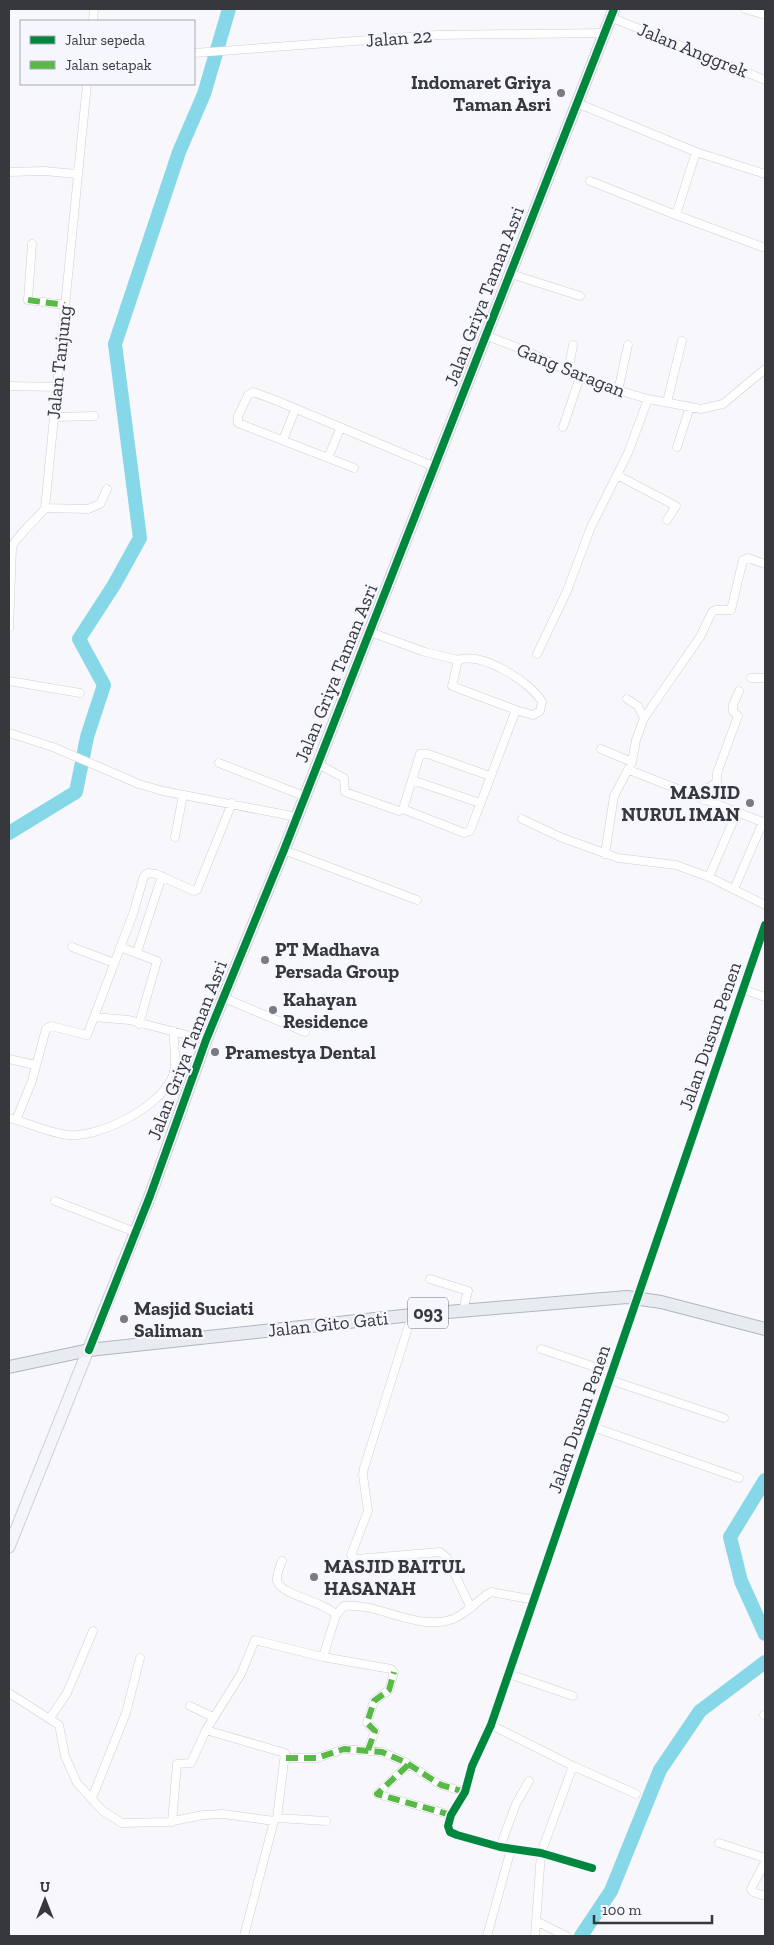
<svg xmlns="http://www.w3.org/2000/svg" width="774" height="1945" viewBox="0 0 774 1945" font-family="'Zilla Slab',serif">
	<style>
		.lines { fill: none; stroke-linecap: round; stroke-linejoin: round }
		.river { stroke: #86d8e8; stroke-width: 14 }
		.street-casing { stroke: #cfcfd3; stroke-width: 9 }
		.secondary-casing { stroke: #cfcfd3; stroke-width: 13 }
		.primary-casing { stroke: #aeb7c1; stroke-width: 14 }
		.street { stroke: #fefeff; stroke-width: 8 }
		.secondary { stroke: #f3f5f8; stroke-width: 11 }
		.primary { stroke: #e8ecf1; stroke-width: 12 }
		.quiet { stroke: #58b947; stroke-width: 6; stroke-dasharray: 12 6; stroke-linecap: butt }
		.cycleway-casing { stroke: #f5f6fe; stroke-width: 11 }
		.cycleway { stroke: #00873e; stroke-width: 8 }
		.poi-dot { fill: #7a7b7f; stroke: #f5f6fe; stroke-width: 2 }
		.labels { text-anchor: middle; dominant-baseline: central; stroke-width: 4.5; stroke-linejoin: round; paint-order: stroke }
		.shield { fill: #f5f6fe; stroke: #707176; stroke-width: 1 }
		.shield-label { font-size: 18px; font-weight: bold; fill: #37383b }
		.street-label { font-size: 19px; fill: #37383b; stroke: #f5f6fe }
		.poi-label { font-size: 19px; font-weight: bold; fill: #37383b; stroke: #f5f6fe; text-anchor: start }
	</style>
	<rect width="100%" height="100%" fill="#f7f7fc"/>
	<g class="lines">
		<path class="river" d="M9,833L76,792L87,737L104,685L79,639L114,585L140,538L115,344L179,152L204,94L229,9
			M765,1480L730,1537L741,1581L765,1634
			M581,1936L611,1891L660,1770L700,1711L765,1662"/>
		<defs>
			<path id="street" d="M745,9L765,15
				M610,17L765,80
				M93,21L94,9
				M194,53L436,35L604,33
				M577,103L696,152L765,174
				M9,172L44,171L77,174
				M590,181L676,215L696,152
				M676,215L765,248
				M32,244L28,300L65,305
				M511,274L580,296
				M485,335L531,353L593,383L648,399L701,409L723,404L765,369
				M568,372L573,345
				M9,386L57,387
				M618,391L628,345
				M667,402L682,341
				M54,417L94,416
				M563,427L580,377
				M283,440L295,410
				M677,447L690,407
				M328,458L340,429
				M354,468L238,423V416L248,395L253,392L275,400L435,467
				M617,475L676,506L667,520
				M45,508L88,509L100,504L107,489
				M9,628L12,547C19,532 35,522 45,508L87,84
				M370,632L425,652L458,660L452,686L516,710L470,831L464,833L403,809L420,754H428L490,776
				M537,654L567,591L591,527L628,453L648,399
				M458,660C481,651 531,682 542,702L540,711L533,715L516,710
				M751,678H765
				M9,681L80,693
				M627,699L638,706L644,718
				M9,733L53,747L139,784L163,791L297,817
				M601,749L632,762
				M219,763L304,796
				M318,764L344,778L345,792L399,811
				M629,770L765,823
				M412,780L480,803
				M704,800L710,787L717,782V773L738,716L733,711V705L739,691
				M522,819L560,837L618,858L676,865L709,877L765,905
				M175,837L183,795
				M284,850L417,900
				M605,854L614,796L632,762L636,740L644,718L700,637L712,612L715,610H731L743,560L748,558L765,564
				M709,877L737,812
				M734,889L763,822
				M72,947L114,963
				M120,947L157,961L139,1024
				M137,952L162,876
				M742,989L765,997
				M224,998L305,1032
				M94,1017L133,914L144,876L148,873L156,874L194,891L197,890L232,803
				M9,1059L35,1065
				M9,1118L16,1120L32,1081L46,1029L51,1026L87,1035L94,1017L129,1020L206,1040
				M16,1120C33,1125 51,1133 68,1135C99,1138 157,1108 171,1080C178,1067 174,1045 173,1031
				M55,1201L135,1232
				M430,1279L468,1291L463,1310
				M412,1315L364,1468L363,1475L368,1511L351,1555L356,1559L440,1552L447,1558L471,1608
				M541,1349L613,1373
				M610,1380L724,1418
				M593,1427L739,1478
				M282,1561C280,1566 276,1576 277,1581C282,1596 324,1601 336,1615
				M323,1657L391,1669L394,1672L389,1690L374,1701L367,1723L375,1731L368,1750
				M509,1674L573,1696
				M9,1693L59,1725L65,1756L77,1783L103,1811L122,1823L168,1822L203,1815L223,1814L274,1821L277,1818L326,1821
				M190,1706L213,1717
				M764,1715H765
				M50,1718L67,1693L93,1631
				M491,1725L573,1766L541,1853L535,1936
				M286,1758H317L344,1749L382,1752L405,1762L441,1785L465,1792
				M408,1765L377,1794L451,1815
				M573,1766L636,1794
				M92,1798L126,1713L140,1658
				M277,1818L285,1753L206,1730L241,1674L255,1640L323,1657L336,1615L344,1606C378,1602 417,1632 453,1619C468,1613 477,1600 491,1592L535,1600
				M172,1822L177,1764L191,1763L206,1730
				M719,1843L765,1858
				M500,1847L516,1804L529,1781
				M765,1862L751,1889L753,1892L765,1896
				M592,1868L541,1853L500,1847L457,1835L450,1832L448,1826L451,1815L465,1792L472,1766L491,1725L765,925
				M538,1922L566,1936
				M244,1936L274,1821
				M487,1936L511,1849"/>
			<path id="secondary" d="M9,1547L150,1196L206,1040L284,850L614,9"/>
			<path id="primary" d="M9,1367L89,1350L412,1315L627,1297L661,1302L765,1329"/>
		</defs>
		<use href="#street" class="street-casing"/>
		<use href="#secondary" class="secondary-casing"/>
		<use href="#primary" class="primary-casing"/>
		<use href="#street" class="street"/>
		<use href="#secondary" class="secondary"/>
		<use href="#primary" class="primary"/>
		<path class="quiet" d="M28,300L65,305
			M368,1750L375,1731L367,1723L374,1701L389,1690L394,1672
			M286,1758H317L344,1749L382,1752L405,1762L441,1785L465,1792
			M408,1765L377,1794L451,1815"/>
		<defs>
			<path id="cycleway" d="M89,1350L150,1196L206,1040L284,850L614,9
				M592,1868L541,1853L500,1847L457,1835L450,1832L448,1826L451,1815L465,1792L472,1766L491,1725L765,925"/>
		</defs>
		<use href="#cycleway" class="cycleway-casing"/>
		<use href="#cycleway" class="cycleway"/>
	</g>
	<g class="poi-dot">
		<circle cx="561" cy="93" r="5"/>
		<circle cx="750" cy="803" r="5"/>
		<circle cx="265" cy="960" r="5"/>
		<circle cx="273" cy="1010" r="5"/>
		<circle cx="215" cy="1052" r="5"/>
		<circle cx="124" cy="1319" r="5"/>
		<circle cx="314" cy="1577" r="5"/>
	</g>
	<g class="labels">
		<rect class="shield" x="408" y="1297.5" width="40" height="31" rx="4"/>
		<g class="shield-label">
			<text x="428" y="1313">093</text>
		</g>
		<g class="street-label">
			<text transform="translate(399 38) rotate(-4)">Jalan 22</text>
			<text transform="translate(693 50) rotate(22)">Jalan Anggrek</text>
			<text transform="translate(484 296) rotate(-69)">Jalan Griya Taman Asri</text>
			<text transform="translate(59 362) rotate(-84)">Jalan Tanjung</text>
			<text transform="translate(571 370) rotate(22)">Gang Saragan</text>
			<text transform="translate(336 673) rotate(-68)">Jalan Griya Taman Asri</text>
			<text transform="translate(710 1036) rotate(-71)">Jalan Dusun Penen</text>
			<text transform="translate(187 1050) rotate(-69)">Jalan Griya Taman Asri</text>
			<text transform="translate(328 1324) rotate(-6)">Jalan Gito Gati</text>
			<text transform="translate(579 1419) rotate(-71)">Jalan Dusun Penen</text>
		</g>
		<g class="poi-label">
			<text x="551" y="82" text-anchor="end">Indomaret Griya<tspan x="551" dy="22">Taman Asri</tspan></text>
			<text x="740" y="792" text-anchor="end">MASJID<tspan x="740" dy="22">NURUL IMAN</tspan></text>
			<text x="275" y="949">PT Madhava<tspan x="275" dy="22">Persada Group</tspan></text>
			<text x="283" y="999">Kahayan<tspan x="283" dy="22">Residence</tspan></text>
			<text x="225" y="1052">Pramestya Dental</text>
			<text x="134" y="1308">Masjid Suciati<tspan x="134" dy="22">Saliman</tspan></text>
			<text x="324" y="1566">MASJID BAITUL<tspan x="324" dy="22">HASANAH</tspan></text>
		</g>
	</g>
	<rect width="774" height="1945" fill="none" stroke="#37383b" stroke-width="20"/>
	<rect x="20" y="20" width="175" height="65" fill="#f5f6fe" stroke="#a9aab0"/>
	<rect x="30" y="36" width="25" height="8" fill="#00873e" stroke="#a9aab0"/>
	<text x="65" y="45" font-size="15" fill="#37383b">Jalur sepeda</text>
	<rect x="30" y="61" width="25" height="8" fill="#58b947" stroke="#a9aab0"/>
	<text x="65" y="70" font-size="15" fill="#37383b">Jalan setapak</text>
	<g transform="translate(45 1900)" stroke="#f5f6fe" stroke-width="4" paint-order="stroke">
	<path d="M0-4L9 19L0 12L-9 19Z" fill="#37383b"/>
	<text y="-8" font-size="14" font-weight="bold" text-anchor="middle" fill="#37383b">U</text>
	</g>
	<path d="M594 1915v8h118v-8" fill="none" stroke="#37383b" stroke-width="2.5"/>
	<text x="602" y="1915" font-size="15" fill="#37383b" stroke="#f5f6fe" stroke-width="4" paint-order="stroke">100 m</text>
</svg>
